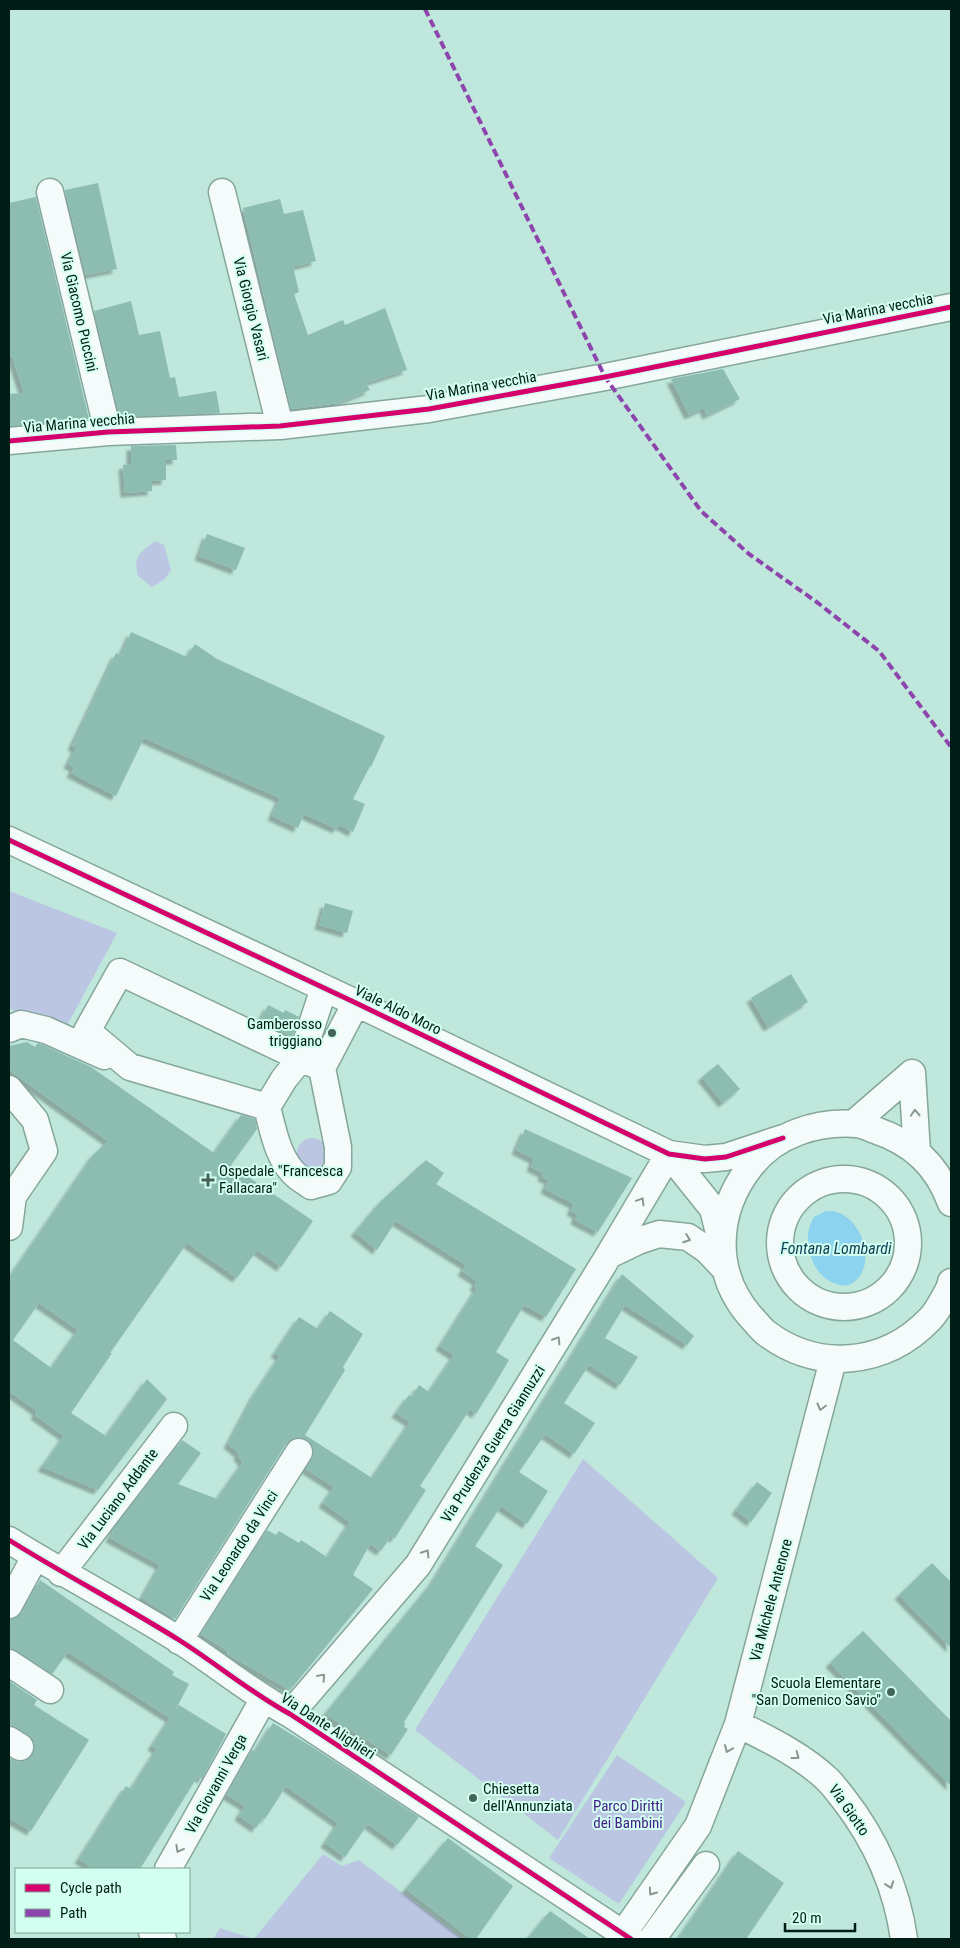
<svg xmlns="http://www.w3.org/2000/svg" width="960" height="1948" viewBox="0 0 960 1948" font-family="'Roboto Condensed',sans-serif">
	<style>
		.green { fill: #bbc6e3 }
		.water { fill: #8bd3ee }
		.building { fill: #8dbcb0; fill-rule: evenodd; filter: url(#shadow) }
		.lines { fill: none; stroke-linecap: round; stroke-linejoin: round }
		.minor-casing { stroke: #85a69c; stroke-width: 29 }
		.minor { stroke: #f5fbfa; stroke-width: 26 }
		.quiet { stroke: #8e44ad; stroke-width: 4; stroke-dasharray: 8 4; stroke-linecap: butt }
		.cycleway-casing { stroke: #d3fff0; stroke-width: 8 }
		.cycleway { stroke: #d6006c; stroke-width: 5 }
		.oneway { stroke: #879893 }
		.poi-dot { fill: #43645b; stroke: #d3fff0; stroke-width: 2 }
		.labels { text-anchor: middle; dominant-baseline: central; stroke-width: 4; stroke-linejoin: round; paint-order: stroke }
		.street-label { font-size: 15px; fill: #001e16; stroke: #d3fff0 }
		.poi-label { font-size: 15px; fill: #001e16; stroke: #d3fff0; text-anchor: end }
		.park-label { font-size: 15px; fill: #452088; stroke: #d3fff0 }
		.water-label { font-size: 16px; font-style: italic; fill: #0f4057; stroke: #d3fff0 }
	</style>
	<defs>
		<filter id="shadow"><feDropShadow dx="-4.5" dy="4.5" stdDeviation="1" flood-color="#0004"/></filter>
	</defs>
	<rect width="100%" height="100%" fill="#bfe7db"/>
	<path class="green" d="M155,541L164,545L171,570L165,579L152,587L138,576C133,555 140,553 155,541Z
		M9,891L117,933L63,1033L9,1008Z
		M297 1153a15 15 0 1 1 30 0a15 15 0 1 1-30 0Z
		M583,1459L718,1578L558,1840L415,1730Z
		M617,1755L686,1802L619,1904L549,1858Z
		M323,1854L342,1866L359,1860L463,1939H213L220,1928L254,1939Z"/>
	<path class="water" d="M826,1211C861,1208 882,1269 849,1285C815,1289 798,1241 814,1217Z"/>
	<path class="building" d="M98,183L117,269L86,275L65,190Z
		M36,197L89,419L9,426V394L24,393L12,356L9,357V203Z
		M280,199L284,214L303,210L316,261L293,267L299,292L294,294L308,335L343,320L345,325L385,308L407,370L366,383L370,390L338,403L291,409L243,208Z
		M131,301L139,335L160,331L170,378L175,377L179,397L216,391L220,413L120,417L94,311Z
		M723,369L740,399L707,415L704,408L689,415L671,379Z
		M176,445L177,460H166V480L152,481V491L125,493L123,465L131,464V446Z
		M207,534L245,548L236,570L199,556Z
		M131,632L187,657L195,644L217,659L385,736L371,767L370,766L353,799L365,804L353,832L339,825L337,829L304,814L298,828L272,816L280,798L144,738L116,796L71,773L74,767L68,764L76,748L72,746L116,653L121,655Z
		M325,903L353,911L347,933L319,925Z
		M791,974L808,1002L768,1027L751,998Z
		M268,1005L284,1013L285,1010L299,1017L292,1037L260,1022Z
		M27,1042L35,1047L38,1043L41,1044L91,1067L214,1153L241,1115L255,1119L257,1129L231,1165L313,1221L281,1267L257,1250L237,1278L187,1243L110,1353H112L71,1413L106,1436L147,1379L167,1399L98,1490L42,1467L64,1436L35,1415L37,1411L9,1391V1278L93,1155L108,1141L9,1070V1046ZM39,1303L78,1330L51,1368L13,1340Z
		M718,1064L740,1089L723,1103L702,1077Z
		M525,1129L632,1178L598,1232L575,1220L577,1214L571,1211L574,1204L545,1189L549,1180L542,1177L543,1173L531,1167L534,1159L516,1150Z
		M426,1160L444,1173L436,1184L576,1269L546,1317L524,1305L496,1352L509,1360L496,1382L476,1414L470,1409L420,1486L426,1490L395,1538L391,1536L381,1551L370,1544L353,1575L373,1589L290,1690L227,1654L228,1651L201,1634L267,1530L276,1535L279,1531L299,1543L301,1540L327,1557L350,1522L323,1503L334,1487L306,1469L314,1453L312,1446L307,1440L299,1437L292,1439L286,1444L175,1619L142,1598L160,1565L110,1538L116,1525L182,1440L201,1453L178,1484L217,1499L243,1462L238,1456L239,1453L228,1444L254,1395L280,1356L275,1353L299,1317L318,1329L330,1311L363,1334L343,1367L345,1370L305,1435L372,1478L410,1422L396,1413L409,1395L412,1397L419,1385L429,1392L454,1355L440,1346L477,1288L474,1286L477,1281L462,1271L466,1265L396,1221L377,1250L355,1232L379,1203Z
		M622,1274L694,1336L687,1345L625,1305L605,1338L638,1357L620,1385L589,1365L564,1403L595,1423L574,1454L545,1434L519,1472L548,1491L527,1524L501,1506L475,1546L503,1565L404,1722L405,1724L404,1727L408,1729L391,1755L325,1714L433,1581Z
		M757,1482L772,1493L751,1522L736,1510Z
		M932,1563L951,1582V1648L899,1595Z
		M40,1580L174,1672L172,1675L189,1684L175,1711L179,1705L226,1734L202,1779L198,1776L140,1869H94L79,1859L126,1786L131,1789L157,1749L152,1746L170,1718L68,1652L52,1674L17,1650L9,1648V1620L16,1618L22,1613Z
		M863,1631L951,1721V1786L830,1663Z
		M9,1681L37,1700L34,1705L89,1740L31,1831L9,1818V1758L19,1762L26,1760L33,1755L35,1747L33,1741L28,1735L17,1727L9,1725Z
		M273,1723L314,1748L419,1817L397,1845L368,1824L345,1857L325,1843L338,1823L286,1786L265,1819L263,1818L256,1828L239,1816L245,1806L227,1795L252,1750L255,1751Z
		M448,1838L513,1886L476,1939H471L406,1889Z
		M738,1851L784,1883L746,1939H678Z
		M550,1911L590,1939H527Z"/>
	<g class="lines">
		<defs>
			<path id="minor" d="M50,192L108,432
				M222,192L280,426
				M9,441L108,432L280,426L429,409L605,377L951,307
				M9,840L356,1003L669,1154L705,1159L726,1157L783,1138
				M9,1029L21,1024L46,1030L104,1056
				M322,1068L356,1003
				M912,1073L917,1152
				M9,1089L35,1120L44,1151L13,1196L9,1227
				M267,1107C273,1130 278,1161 298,1177C302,1180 307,1183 311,1186L329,1181L338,1167V1147L322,1068L301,1058L120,972L87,1031L130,1067L267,1107L284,1079L301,1058L324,988
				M853,1124L912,1073
				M669,1154L713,1209L720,1237
				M780 1243a64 64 0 1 1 128 0a64 64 0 1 1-128 0Z
				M951,1203C937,1165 913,1143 875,1130C870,1128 863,1125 857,1124C817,1121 775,1134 750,1167C715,1212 712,1272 750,1316C755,1321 760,1328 766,1333C818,1372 885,1366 930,1319C938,1311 944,1298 950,1287L951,1282
				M609,1255L638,1241L659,1234L688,1237L707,1250L725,1269
				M9,1540C65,1575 123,1605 179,1640C217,1664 251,1693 290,1714L631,1939
				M61,1573L174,1426
				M9,1605L35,1557
				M179,1641L299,1452
				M9,1663L50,1690
				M290,1714L418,1565L609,1255L669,1154
				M738,1724C770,1740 803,1756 828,1780C834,1786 838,1792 843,1798C875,1839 897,1888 904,1939
				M9,1740L20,1747
				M168,1869L263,1700
				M152,1932L163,1939
				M623,1934L698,1826L738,1724L833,1360
				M652,1939L706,1865"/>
		</defs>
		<use href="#minor" class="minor-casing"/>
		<use href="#minor" class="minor"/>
		<path class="quiet" d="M425,9L605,377L701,511L749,554L818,603L879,651L951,747"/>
		<defs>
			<path id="cycleway" d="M9,441L108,432L280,426L429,409L605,377L951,307
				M9,840L356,1003L669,1154L705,1159L726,1157L783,1138
				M9,1540C65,1575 123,1605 179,1640C217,1664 251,1693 290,1714L631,1939"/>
		</defs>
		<use href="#cycleway" class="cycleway-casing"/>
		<use href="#cycleway" class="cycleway"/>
	</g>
	<defs><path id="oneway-chevron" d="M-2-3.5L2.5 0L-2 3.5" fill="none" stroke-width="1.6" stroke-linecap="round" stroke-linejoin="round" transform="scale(1.25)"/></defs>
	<g class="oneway">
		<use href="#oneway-chevron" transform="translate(915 1113) rotate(-93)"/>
		<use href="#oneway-chevron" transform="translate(641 1201) rotate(-59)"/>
		<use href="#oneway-chevron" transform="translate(687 1239) rotate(20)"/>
		<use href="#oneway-chevron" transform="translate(557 1340) rotate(-58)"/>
		<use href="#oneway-chevron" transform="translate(821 1407) rotate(105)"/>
		<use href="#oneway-chevron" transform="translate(426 1553) rotate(-58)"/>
		<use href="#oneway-chevron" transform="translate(322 1677) rotate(-49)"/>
		<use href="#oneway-chevron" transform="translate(728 1749) rotate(112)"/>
		<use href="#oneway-chevron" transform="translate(796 1756) rotate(37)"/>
		<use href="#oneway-chevron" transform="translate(179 1849) rotate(119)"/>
		<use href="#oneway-chevron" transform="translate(890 1885) rotate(70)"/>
		<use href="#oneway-chevron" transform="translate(652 1892) rotate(125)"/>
	</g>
	<g class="poi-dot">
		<circle cx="332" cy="1033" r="5"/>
		<path d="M205.5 1172.5h5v5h5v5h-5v5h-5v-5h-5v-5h5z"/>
		<circle cx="891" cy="1692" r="5"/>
		<circle cx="473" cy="1798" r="5"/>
	</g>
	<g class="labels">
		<g class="street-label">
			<text transform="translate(251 309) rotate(76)">Via Giorgio Vasari</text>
			<text transform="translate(878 309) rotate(-11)">Via Marina vecchia</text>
			<text transform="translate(79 312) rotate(77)">Via Giacomo Puccini</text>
			<text transform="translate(481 386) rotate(-10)">Via Marina vecchia</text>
			<text transform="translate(79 423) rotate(-5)">Via Marina vecchia</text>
			<text transform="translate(398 1010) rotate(26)">Viale Aldo Moro</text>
			<text transform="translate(493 1444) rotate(-58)">Via Prudenza Guerra Giannuzzi</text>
			<text transform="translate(118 1499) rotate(-53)">Via Luciano Addante</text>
			<text transform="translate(239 1546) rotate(-57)">Via Leonardo da Vinci</text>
			<text transform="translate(771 1600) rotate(-75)">Via Michele Antenore</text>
			<text transform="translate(328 1726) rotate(33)">Via Dante Alighieri</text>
			<text transform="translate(216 1784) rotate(-61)">Via Giovanni Verga</text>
			<text transform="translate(849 1810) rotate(55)">Via Giotto</text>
		</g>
		<g class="poi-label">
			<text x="322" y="1024">Gamberosso<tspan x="322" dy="17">triggiano</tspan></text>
			<text x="219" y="1171" text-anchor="start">Ospedale "Francesca<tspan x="219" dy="17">Fallacara"</tspan></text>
			<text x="881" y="1683">Scuola Elementare<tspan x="881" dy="17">"San Domenico Savio"</tspan></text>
			<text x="483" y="1789" text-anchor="start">Chiesetta<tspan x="483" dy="17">dell'Annunziata</tspan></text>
		</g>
		<g class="park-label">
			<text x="628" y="1806">Parco Diritti<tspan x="628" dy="17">dei Bambini</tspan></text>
		</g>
		<g class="water-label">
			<text x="836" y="1248">Fontana Lombardi</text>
		</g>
	</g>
	<rect width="960" height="1948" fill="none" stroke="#001e16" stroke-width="20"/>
	<rect x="15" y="1868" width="175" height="65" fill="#d3fff0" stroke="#7fa599"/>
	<rect x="25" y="1884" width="25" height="8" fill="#d6006c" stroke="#7fa599"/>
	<text x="60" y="1893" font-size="15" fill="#001e16">Cycle path</text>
	<rect x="25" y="1909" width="25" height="8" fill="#8e44ad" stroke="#7fa599"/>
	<text x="60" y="1918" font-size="15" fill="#001e16">Path</text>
	<path d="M785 1923v8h70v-8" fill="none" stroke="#001e16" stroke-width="2.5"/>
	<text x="792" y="1923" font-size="15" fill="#001e16" stroke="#d3fff0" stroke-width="4" paint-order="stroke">20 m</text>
</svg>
